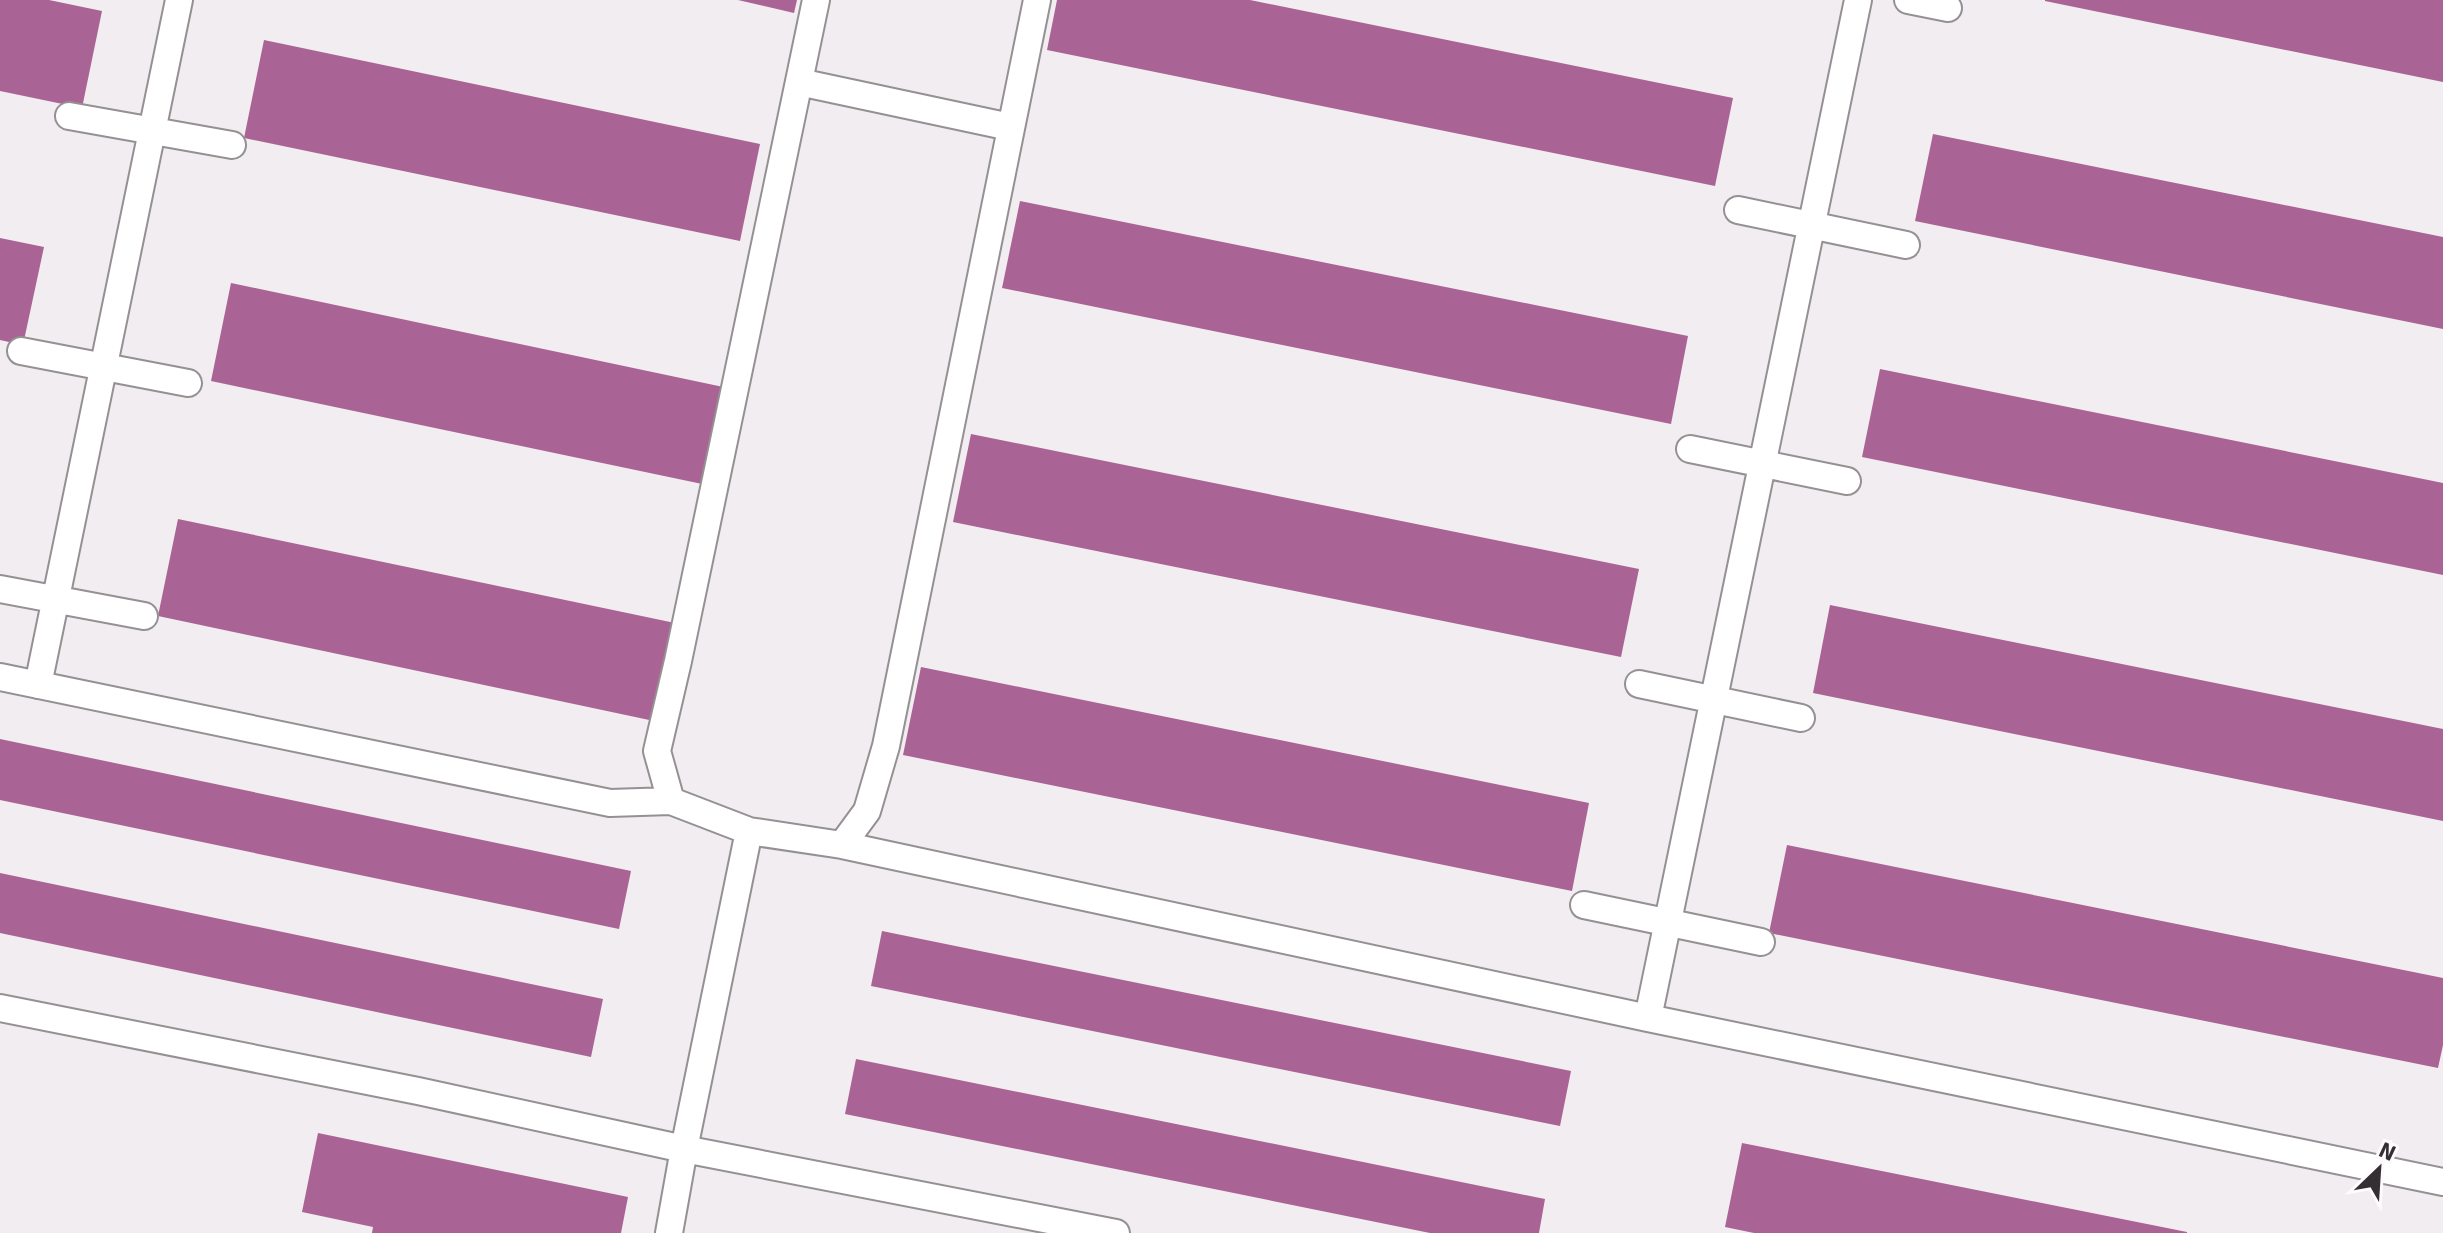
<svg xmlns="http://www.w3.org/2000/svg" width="2443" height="1233" viewBox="0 0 2443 1233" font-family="Signika,sans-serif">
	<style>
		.building { fill: #aa6395 }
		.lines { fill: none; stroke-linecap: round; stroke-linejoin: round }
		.service-casing { stroke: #959093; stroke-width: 30 }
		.service { stroke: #fff; stroke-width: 26 }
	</style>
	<rect width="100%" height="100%" fill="#f2edf0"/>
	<path class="building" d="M0,0H49L102,11L82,108L0,91Z
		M738,0H797L794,13Z
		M1057,0H1250L1733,98L1715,186L1047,50Z
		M2045,0H2443V82L2045,1Z
		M264,40L760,144L740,241L244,138Z
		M1933,134L2443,237V329L1915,221Z
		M1020,201L1688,336L1671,424L1002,288Z
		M0,238L44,247L23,345L0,340Z
		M231,283L728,388L707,485L211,381Z
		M1880,369L2443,483V575L1862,457Z
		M971,434L1639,569L1621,657L953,522Z
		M178,519L675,623L654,721L158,616Z
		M1830,605L2443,729V821L1813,693Z
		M921,667L1589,803L1572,891L903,755Z
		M0,739L631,871L619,929L0,800Z
		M1787,845L2443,978V1045L2438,1068L1769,933Z
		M0,873L603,999L591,1057L0,933Z
		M882,931L1571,1071L1560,1126L871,986Z
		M856,1059L1545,1199L1539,1233H1430L845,1114Z
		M318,1133L628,1197L621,1233H372L373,1227L302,1212Z
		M1742,1143L2187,1232V1233H1754L1725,1227Z"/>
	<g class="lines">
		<defs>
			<path id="service" d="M1908,0L1948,8
				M799,82L1010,127
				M69,116L232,145
				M1738,210L1906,245
				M21,351L188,383
				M1690,449L1847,481
				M0,589L144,616
				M0,677L610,803L671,801L749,831L842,845L1648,1018L2443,1182
				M1639,684L1801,718
				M38,685L179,0
				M671,801L657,751L678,661L816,0
				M842,845L867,811L886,746L1037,0
				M1584,905L1761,942
				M0,1008L418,1091L684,1149L1116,1233
				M1648,1018L1858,0
				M669,1233L684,1149L749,831"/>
		</defs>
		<use href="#service" class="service-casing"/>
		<use href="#service" class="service"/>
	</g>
	<g transform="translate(2379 1169) rotate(25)" stroke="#fffafd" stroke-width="6" paint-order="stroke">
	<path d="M0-6L14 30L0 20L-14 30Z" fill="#323032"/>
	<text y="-12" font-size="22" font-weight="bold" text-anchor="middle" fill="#323032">N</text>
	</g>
</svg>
